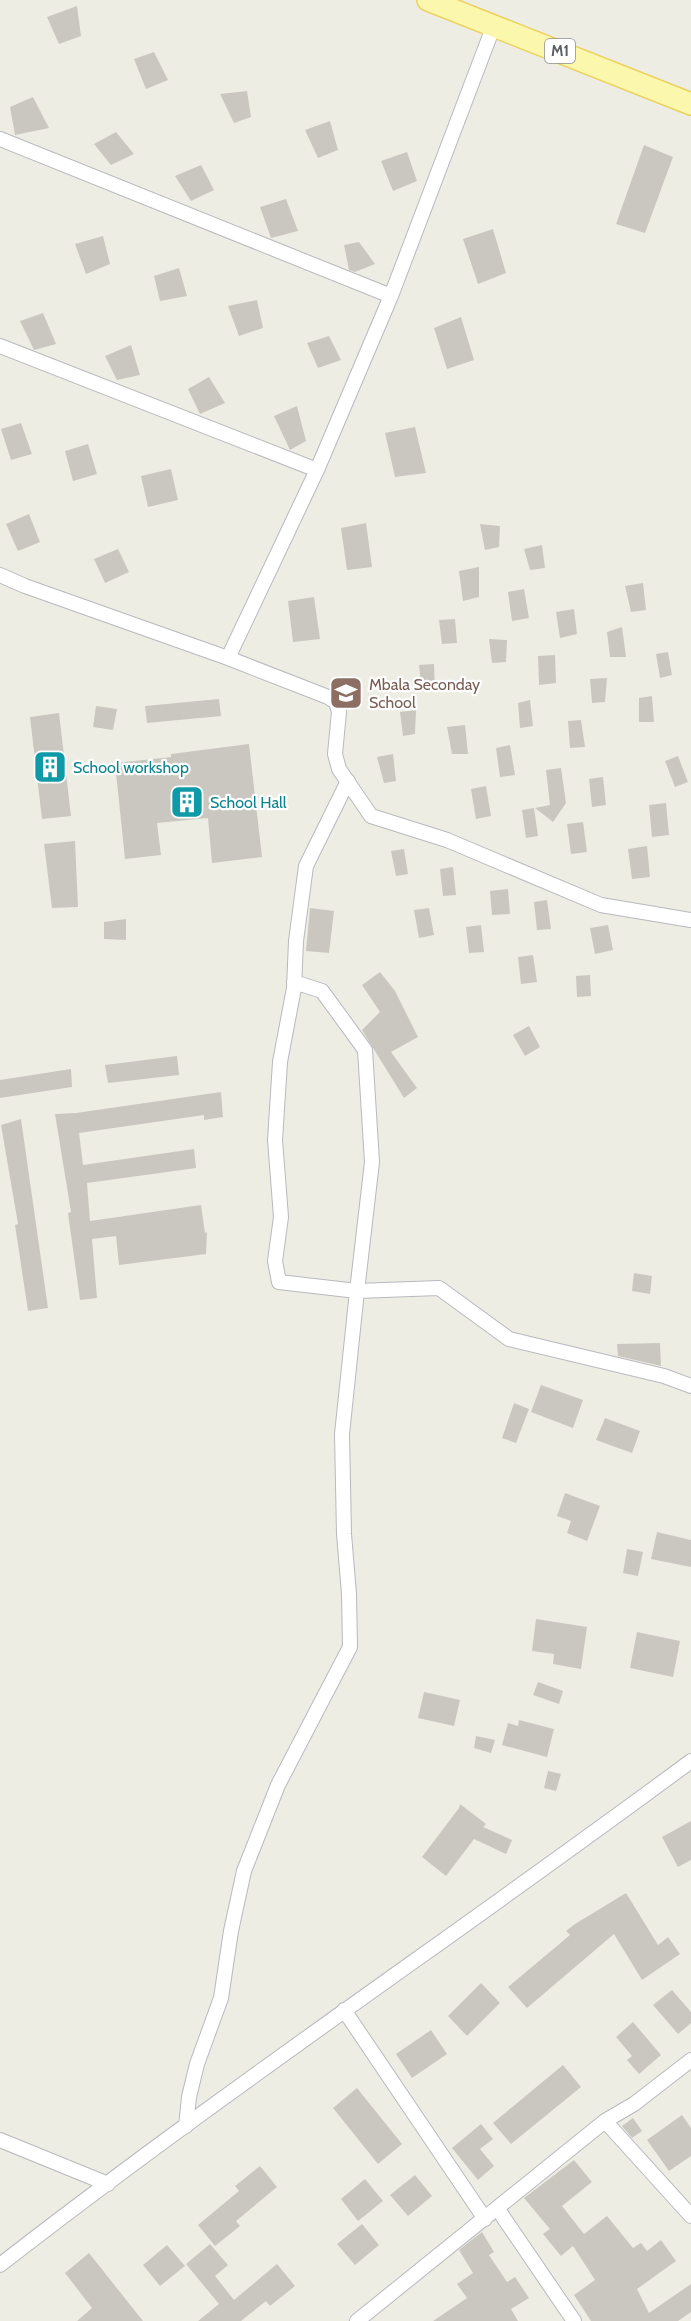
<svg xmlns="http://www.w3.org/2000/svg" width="691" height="2321" viewBox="0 0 691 2321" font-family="Cabin,sans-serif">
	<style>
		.building { fill: #cac7c1 }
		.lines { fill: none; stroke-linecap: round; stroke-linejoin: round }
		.minor-casing { stroke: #b7b9be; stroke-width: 16 }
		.primary-casing { stroke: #ebd260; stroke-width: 24 }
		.minor { stroke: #fff; stroke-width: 14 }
		.primary { stroke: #fbf7ac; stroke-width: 21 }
		.labels { text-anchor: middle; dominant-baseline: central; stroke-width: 4.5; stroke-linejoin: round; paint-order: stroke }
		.shield { fill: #fff; stroke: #8d8f92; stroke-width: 1.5 }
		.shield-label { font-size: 15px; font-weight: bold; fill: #5c5f64 }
		.education-label { font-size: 16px; fill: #785e54; stroke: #fff; text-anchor: start }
		.culture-label { font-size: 16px; fill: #0d838f; stroke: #fff; text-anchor: start }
	</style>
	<rect width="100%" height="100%" fill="#eeede4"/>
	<path class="building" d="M77,6L81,36L59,44L47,17Z
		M154,52L168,80L146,89L134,59Z
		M247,91L251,117L234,123L220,94Z
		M33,97L49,128L15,135L10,107Z
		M330,121L338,150L318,158L305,130Z
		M116,132L134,154L111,165L94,144Z
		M644,145L673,157L645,233L616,224Z
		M407,152L417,181L393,191L381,161Z
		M201,165L214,190L191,201L175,176Z
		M286,199L298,231L271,238L260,207Z
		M493,229L506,273L478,284L463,239Z
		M103,236L110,264L86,274L75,244Z
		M359,242L375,264L355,272L349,270L344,245Z
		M179,268L187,296L160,301L154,276Z
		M257,300L263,328L239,336L228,306Z
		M43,313L56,344L34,350L20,321Z
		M461,317L474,360L447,369L434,328Z
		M329,336L341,360L318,368L307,343Z
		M131,345L140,375L117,380L105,356Z
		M209,377L225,403L200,414L188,389Z
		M297,406L306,441L290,450L274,416Z
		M21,423L32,454L11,460L1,429Z
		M415,427L426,473L395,477L385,433Z
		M88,444L97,474L73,481L65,451Z
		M171,469L178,500L148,507L141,476Z
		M29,514L40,542L18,551L6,524Z
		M366,523L372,567L347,570L341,528Z
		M480,524L500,526L499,547L485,550Z
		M542,545L545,568L530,570L524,549Z
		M118,549L129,572L105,583L94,559Z
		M479,567V597L463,601L459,571Z
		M643,583L646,610L631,612L625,586Z
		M524,589L529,618L512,621L508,592Z
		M314,597L320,639L293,642L288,601Z
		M574,609L577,634L560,638L556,612Z
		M455,619L457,643L442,644L439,620Z
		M622,627L626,657H610L607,632Z
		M489,639L507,640L506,662L492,663Z
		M668,652L672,675L660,678L656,654Z
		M555,655L556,683L539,685L538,656Z
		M434,664L435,687L422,691L419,665Z
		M607,678L605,702L592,703L590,679Z
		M652,696L654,722H639V698Z
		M219,699L221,716L147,723L145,706Z
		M530,700L533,726L520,728L518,703Z
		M96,706L117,709L113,730L93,727Z
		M416,710L415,734L403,736L400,712Z
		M59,713L71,816L42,819L30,717Z
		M581,720L585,747L570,748L568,721Z
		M465,725L468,754H452L447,727Z
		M249,744L262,857L212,863L208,818L157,823L161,855L125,859L115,763L171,757V754Z
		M510,745L515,775L500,777L496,748Z
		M393,754L396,781L384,783L377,757Z
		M678,756L688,782L675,787L665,761Z
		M561,768L566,803L553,822L535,808L550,805L546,770Z
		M603,777L606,805L592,807L589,779Z
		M486,786L491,816L476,819L471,789Z
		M666,803L669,835L652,837L649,805Z
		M534,808L538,836L526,838L522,810Z
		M583,822L587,852L571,854L567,824Z
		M75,841L78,907L52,908L44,844Z
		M647,846L650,877L632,879L628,849Z
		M404,849L408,874L396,876L391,851Z
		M453,867L456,895L443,896L440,869Z
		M508,889L510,914L492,915L490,891Z
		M547,900L551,929L537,930L534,902Z
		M310,908L334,911L329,953L306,951Z
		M429,908L434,935L419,938L414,910Z
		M126,919V940L104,939V922Z
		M481,925L484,952L469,953L466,927Z
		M608,925L613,950L595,954L590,928Z
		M533,955L537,982L521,984L518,957Z
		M380,972L395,991L418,1037L391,1052L417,1088L404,1098L362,1030L380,1012L362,985Z
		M590,975L591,996L577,997L576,976Z
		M529,1026L540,1047L525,1056L513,1035Z
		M177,1056L179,1075L108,1083L105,1065Z
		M71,1069L72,1087L0,1098V1080Z
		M221,1092L223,1117L204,1120V1115L79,1133L83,1165L194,1149L196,1168L87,1183L90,1221L201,1205L205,1233L207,1232L206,1254L119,1265L116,1236L92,1239L97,1298L80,1300L68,1213L71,1212L55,1114L76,1113Z
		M21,1119L48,1308L28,1311L15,1225L18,1224L1,1125Z
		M634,1273L652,1276L650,1294L632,1291Z
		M660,1343L661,1366L618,1356L617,1344Z
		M541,1385L583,1400L573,1428L531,1412Z
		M514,1403L529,1409L516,1443L502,1438Z
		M605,1418L640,1431L632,1453L596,1440Z
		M565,1493L600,1506L587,1541L567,1533L571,1521L557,1516Z
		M657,1532L691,1540V1567L651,1559Z
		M627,1549L643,1552L638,1576L623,1573Z
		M536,1619L587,1627L581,1669L553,1664L554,1654L532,1651Z
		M637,1632L680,1641L673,1677L630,1668Z
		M538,1682L563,1691L559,1704L533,1695Z
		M424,1692L460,1700L454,1726L418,1718Z
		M519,1720L554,1729L547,1757L502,1745L508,1723L518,1726Z
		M476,1736L495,1740L491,1753L474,1748Z
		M548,1771L561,1774L556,1791L544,1788Z
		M460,1804L486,1824L483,1827L512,1840L506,1854L474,1839L446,1876L422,1857L459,1808Z
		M691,1821V1860L678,1867L662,1837Z
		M626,1893L658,1945L668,1937L680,1954L642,1980L614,1934L527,2008L508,1987L570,1935L566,1931L575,1924Z
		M481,1983L500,2003L467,2036L448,2016Z
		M672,1990L691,2012V2023L678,2034L653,2005Z
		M633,2022L661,2055L639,2074L627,2060L632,2056L616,2037Z
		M431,2030L447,2054L412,2078L396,2054Z
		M563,2065L581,2087L511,2144L493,2123Z
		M357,2088L402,2144L378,2164L333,2108Z
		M682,2115L691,2128V2156L669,2171L647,2140Z
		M633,2118L642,2131L632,2138L622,2126Z
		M481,2124L493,2139L480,2149L494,2166L478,2180L452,2148Z
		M574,2160L592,2182L562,2206L584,2234L607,2216L633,2248L641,2243L647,2251L661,2240L676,2261L637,2289L649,2313L691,2284V2312L678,2321H591L574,2295L595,2280L573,2246L561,2256L543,2234L550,2229L524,2198Z
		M260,2166L277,2187L236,2221L240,2226L215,2246L198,2225L239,2191L235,2186Z
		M415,2175L432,2196L408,2216L390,2195Z
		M365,2179L383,2201L358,2221L341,2199Z
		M362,2224L379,2245L355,2265L337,2244Z
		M482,2232L494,2252L489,2255L507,2282L515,2277L529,2298L511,2309L518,2321H433L467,2298L457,2284L473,2273L459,2250Z
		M210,2244L228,2265L215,2276L234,2300L277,2264L295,2286L270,2306L266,2301L241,2321H198L219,2304L186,2264Z
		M167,2245L185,2266L160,2286L143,2265Z
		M89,2253L143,2321H77L92,2308L65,2273Z"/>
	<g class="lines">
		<defs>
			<path id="minor" d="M0,139L391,296
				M0,346L317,470
				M0,575L25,586L228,658L328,697L336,702L339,712L335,754L339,769L371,816L447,840L601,905L691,920
				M228,658L317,470L391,296L494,25
				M294,982L322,991L365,1050L372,1162L357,1291L439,1288L509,1339L664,1376L691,1386
				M344,2010L485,2219
				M605,2121L691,2216
				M186,2126L189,2097L197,2064L221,1998L231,1931L244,1871L278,1785L350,1647L349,1594L344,1534L342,1434L357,1291L279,1282L275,1261L281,1217L275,1140L280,1062L294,988L296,941L306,866L348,781
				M0,2140L108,2184
				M497,2208L574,2321
				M0,2265C225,2090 462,1931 691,1761
				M357,2321L605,2121L634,2104L691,2060"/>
			<path id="primary" d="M428,0L691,104"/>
		</defs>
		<use href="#minor" class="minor-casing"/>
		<use href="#primary" class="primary-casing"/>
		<use href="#minor" class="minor"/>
		<use href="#primary" class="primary"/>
	</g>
	<defs>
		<symbol id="school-square" viewBox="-11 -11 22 22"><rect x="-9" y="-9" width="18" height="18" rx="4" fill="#8d6e63" stroke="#fff"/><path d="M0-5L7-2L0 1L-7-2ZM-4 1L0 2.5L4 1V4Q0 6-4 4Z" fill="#fff"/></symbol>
		<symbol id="building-square" viewBox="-11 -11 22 22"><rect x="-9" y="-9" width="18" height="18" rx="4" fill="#0f9aa8" stroke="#fff"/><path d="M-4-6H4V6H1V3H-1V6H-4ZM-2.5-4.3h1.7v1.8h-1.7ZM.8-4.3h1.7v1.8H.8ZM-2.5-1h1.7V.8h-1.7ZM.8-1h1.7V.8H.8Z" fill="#fff"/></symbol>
	</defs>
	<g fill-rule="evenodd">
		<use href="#school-square" x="327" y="674" width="38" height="38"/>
		<use href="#building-square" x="31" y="748" width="38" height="38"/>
		<use href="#building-square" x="168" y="783" width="38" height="38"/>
	</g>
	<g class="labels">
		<rect class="shield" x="545" y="39" width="30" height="24" rx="4.5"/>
		<g class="shield-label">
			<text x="560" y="51">M1</text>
		</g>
		<g class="education-label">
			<text x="369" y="684">Mbala Seconday<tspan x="369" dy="18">School</tspan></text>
		</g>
		<g class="culture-label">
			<text x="73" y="767">School workshop</text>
			<text x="210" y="802">School Hall</text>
		</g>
	</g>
</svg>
